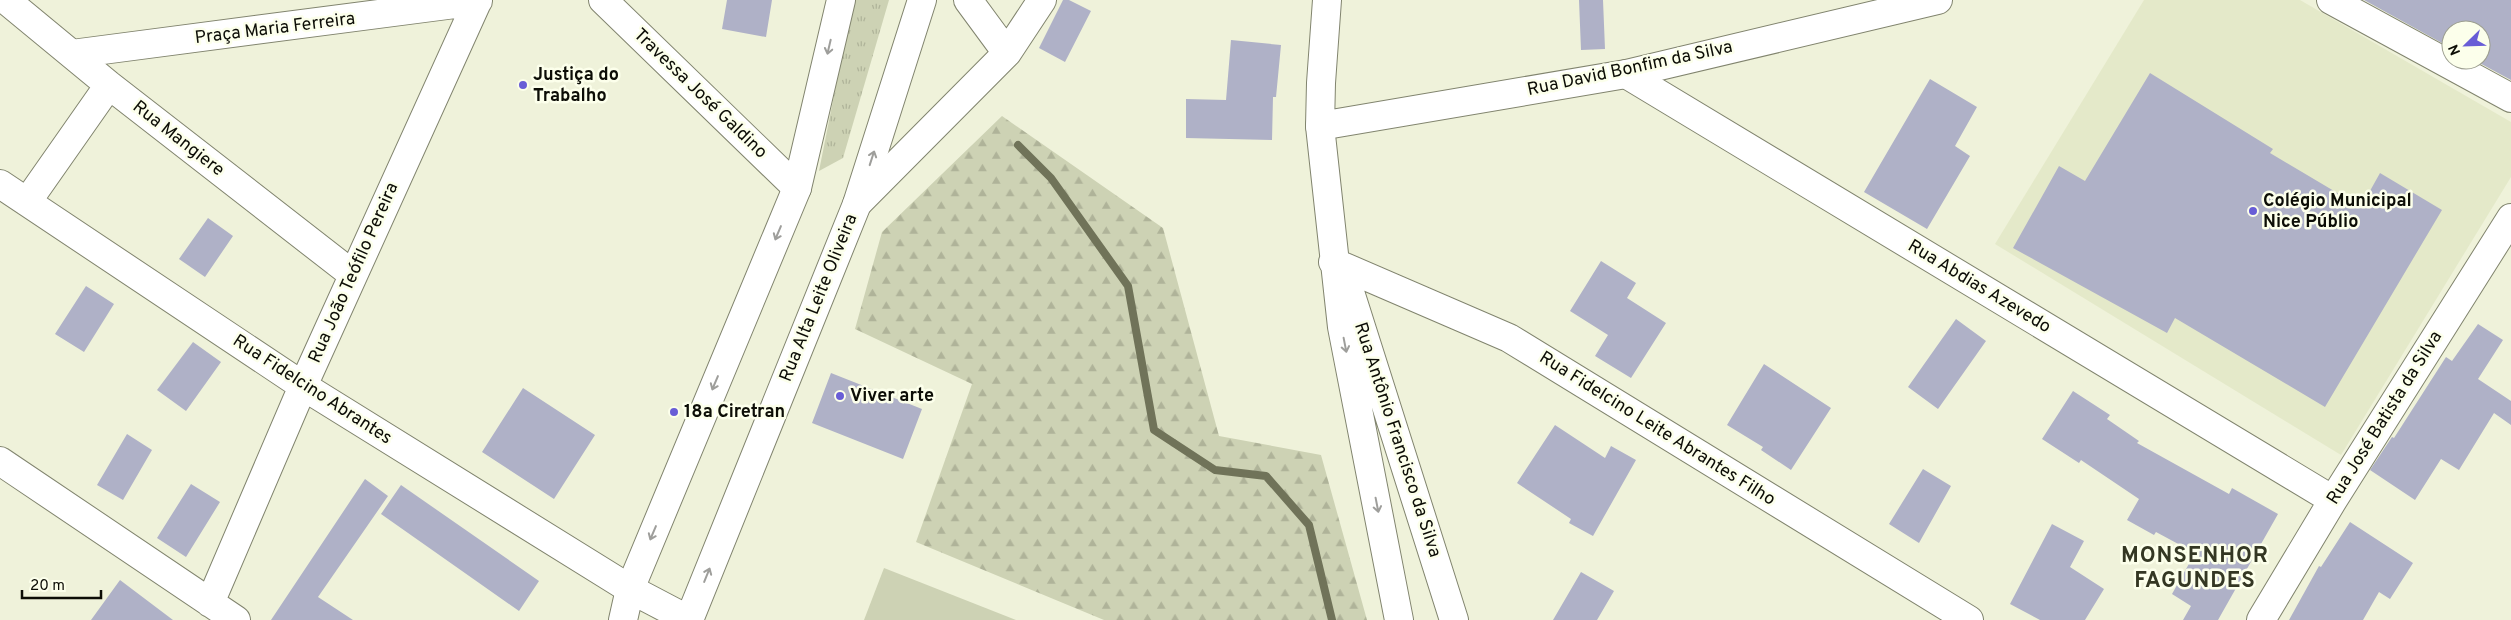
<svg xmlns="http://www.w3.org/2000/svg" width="2511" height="620" viewBox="0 0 2511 620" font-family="Overpass,sans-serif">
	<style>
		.built { fill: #e4e9c9 }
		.grass { fill: #cdd2b4 }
		.forest { fill: url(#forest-firs) }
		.park { fill: url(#park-tufts) }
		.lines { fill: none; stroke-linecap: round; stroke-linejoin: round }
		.stream { stroke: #707359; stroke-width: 8 }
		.building { fill: #afb1c7 }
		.street-casing { stroke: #81846e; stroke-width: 30 }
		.secondary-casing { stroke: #81846e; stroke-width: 30 }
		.street { stroke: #fff; stroke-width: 28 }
		.secondary { stroke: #fff; stroke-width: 28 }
		.oneway { stroke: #9e9e9b }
		.poi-dot { fill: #685dd6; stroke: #fcffeb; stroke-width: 2 }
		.labels { text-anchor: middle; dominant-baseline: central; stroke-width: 5; stroke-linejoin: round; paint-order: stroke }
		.street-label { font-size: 18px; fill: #0c0d06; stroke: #fcffeb }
		.poi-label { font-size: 18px; font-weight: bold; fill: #0c0d06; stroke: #fcffeb; text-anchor: start }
		.district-label { font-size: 22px; font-weight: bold; letter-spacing: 1px; fill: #343723; stroke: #fcffeb }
	</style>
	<defs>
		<pattern id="forest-firs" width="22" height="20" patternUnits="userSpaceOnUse" patternTransform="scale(1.25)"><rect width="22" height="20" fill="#cdd2b4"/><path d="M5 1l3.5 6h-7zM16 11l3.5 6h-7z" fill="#afb399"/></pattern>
		<pattern id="park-tufts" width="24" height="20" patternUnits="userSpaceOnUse" patternTransform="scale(1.25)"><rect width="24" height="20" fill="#cdd2b4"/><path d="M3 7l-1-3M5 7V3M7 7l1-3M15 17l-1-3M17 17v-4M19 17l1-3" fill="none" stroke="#afb399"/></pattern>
	</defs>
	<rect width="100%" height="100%" fill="#eff2da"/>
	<path class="built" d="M2144,0H2300L2511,122V177L2341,455L1995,244Z"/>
	<path class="grass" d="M884,568L1016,620H864Z"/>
	<path class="forest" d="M1002,116L1163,228L1219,436L1321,455L1367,620H1104L916,542L972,384L855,329L882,232Z"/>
	<path class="park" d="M853,0H889L843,158L819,171Z"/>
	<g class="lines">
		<path class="stream" d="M1018,145L1051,178L1128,286L1154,430L1215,470L1266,476L1309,525L1332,620"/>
	</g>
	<path class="building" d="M727,0H772L766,37L722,29Z
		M1063,0H1069L1091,11L1065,62L1039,48Z
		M1579,0H1603L1605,49L1581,50Z
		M2364,0H2511V80L2474,60H2481V30H2451V48Z
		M1231,40L1281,45L1276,97H1273L1272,140L1186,138V99L1226,100Z
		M2150,73L2273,149L2270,153L2361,207L2380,173L2442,210L2325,407L2175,318L2167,333L2013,248L2059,166L2085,181Z
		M1930,79L1977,107L1955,146L1970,156L1927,229L1864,192Z
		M208,218L233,236L205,277L179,259Z
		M1601,261L1636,283L1627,298L1666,323L1631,378L1595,356L1608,335L1570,311Z
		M86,286L114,304L84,352L55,334Z
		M1956,319L1986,341L1938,409L1908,387Z
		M2478,324L2503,340L2478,379L2511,401V425L2494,413L2459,470L2441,459L2415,500L2370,470L2392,437L2394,438L2446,357L2452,361Z
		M193,342L221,362L186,411L157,390Z
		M1764,364L1831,408L1791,470L1761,450L1763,447L1727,425Z
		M831,373L922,409L903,459L812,423Z
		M523,388L595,435L554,499L482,452Z
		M2073,391L2110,415L2107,419L2139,441L2137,443L2229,494L2232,488L2278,514L2218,620H2183L2191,606L2172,594L2195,553L2156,532L2154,535L2127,520L2139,499L2081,460L2079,463L2042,439Z
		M1555,425L1605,458L1611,446L1636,460L1593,536L1569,523L1571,519L1517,483Z
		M127,434L152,450L123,500L97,485Z
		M1923,469L1951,486L1919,543L1889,524Z
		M365,479L388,496L318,597L353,620H271Z
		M191,484L220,502L186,557L157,538Z
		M401,485L539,581L519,611L381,514Z
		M2350,522L2413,563L2390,599L2379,592L2363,620H2289L2319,566L2321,567Z
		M2052,524L2084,541L2070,567L2104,589L2085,620H2040L2010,604Z
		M1581,572L1614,591L1597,620H1553Z
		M120,580L173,620H91Z"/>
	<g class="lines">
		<defs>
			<path id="street" d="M6,0L109,85L352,274
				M603,0L797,188
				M968,0L1007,53
				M2331,0L2511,98
				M72,54L478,1
				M1626,74L2333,500
				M1320,126L1342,327L1399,620
				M0,184L303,386L630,589
				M27,202L109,85
				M857,204L1007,53L1042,0
				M1333,262L1509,338L1969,620
				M1350,292L1454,620
				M0,461L236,620
				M210,603L303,386L478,0
				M2261,620L2333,500L2511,218"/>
			<path id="secondary" d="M1327,0L1321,83L1320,126L1626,74L1938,0
				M630,589L689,620
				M623,620L630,589L797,188L841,0
				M689,620L857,204L922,0"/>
		</defs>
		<use href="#street" class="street-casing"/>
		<use href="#secondary" class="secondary-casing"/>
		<use href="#street" class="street"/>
		<use href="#secondary" class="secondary"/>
	</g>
	<defs><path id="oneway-shaft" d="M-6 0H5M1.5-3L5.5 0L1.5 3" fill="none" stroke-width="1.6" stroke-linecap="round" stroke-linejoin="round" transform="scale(1.25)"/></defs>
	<g class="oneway">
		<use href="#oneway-shaft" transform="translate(829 47) rotate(103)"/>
		<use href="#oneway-shaft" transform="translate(872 158) rotate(-72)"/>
		<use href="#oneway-shaft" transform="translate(778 233) rotate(113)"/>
		<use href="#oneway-shaft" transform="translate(1345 345) rotate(79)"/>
		<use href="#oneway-shaft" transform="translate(715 383) rotate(113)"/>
		<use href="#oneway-shaft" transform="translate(1377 505) rotate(79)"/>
		<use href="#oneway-shaft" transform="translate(653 533) rotate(113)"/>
		<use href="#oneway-shaft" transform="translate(707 575) rotate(-68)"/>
	</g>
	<g class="poi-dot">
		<circle cx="523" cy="85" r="5"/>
		<circle cx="2253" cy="211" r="5"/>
		<circle cx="840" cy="396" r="5"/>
		<circle cx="674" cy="412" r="5"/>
	</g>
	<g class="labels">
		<g class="street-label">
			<text transform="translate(275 29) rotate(-7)">Praça Maria Ferreira</text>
			<text transform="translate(1630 69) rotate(-12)">Rua David Bonfim da Silva</text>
			<text transform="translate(700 94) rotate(44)">Travessa José Galdino</text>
			<text transform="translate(178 139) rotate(38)">Rua Mangiere</text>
			<text transform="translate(354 273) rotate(-66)">Rua João Teófilo Pereira</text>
			<text transform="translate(1979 287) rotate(31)">Rua Abdias Azevedo</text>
			<text transform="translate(819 298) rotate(-68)">Rua Alta Leite Oliveira</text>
			<text transform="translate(312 390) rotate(33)">Rua Fidelcino Abrantes</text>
			<text transform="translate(2385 418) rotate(-58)">Rua José Batista da Silva</text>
			<text transform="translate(1657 429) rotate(32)">Rua Fidelcino Leite Abrantes Filho</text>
			<text transform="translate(1397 440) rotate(72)">Rua Antônio Francisco da Silva</text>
		</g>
		<g class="poi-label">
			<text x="533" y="75">Justiça do<tspan x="533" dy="21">Trabalho</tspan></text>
			<text x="2263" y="201">Colégio Municipal<tspan x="2263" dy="21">Nice Públio</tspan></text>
			<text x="850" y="396">Viver arte</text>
			<text x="684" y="412">18a Ciretran</text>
		</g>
		<g class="district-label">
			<text x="2195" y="556">MONSENHOR<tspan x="2195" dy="25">FAGUNDES</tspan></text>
		</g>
	</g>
	<g transform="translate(2466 45) rotate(247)"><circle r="24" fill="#fcffeb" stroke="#9c9e8f"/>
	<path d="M0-4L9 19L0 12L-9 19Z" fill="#685dd6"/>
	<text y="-8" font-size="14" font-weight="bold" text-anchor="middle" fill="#0c0d06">N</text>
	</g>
	<path d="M22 590v8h79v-8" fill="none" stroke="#0c0d06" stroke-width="2.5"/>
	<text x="30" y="590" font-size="15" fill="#0c0d06" stroke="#fcffeb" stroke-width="4" paint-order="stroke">20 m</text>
</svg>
